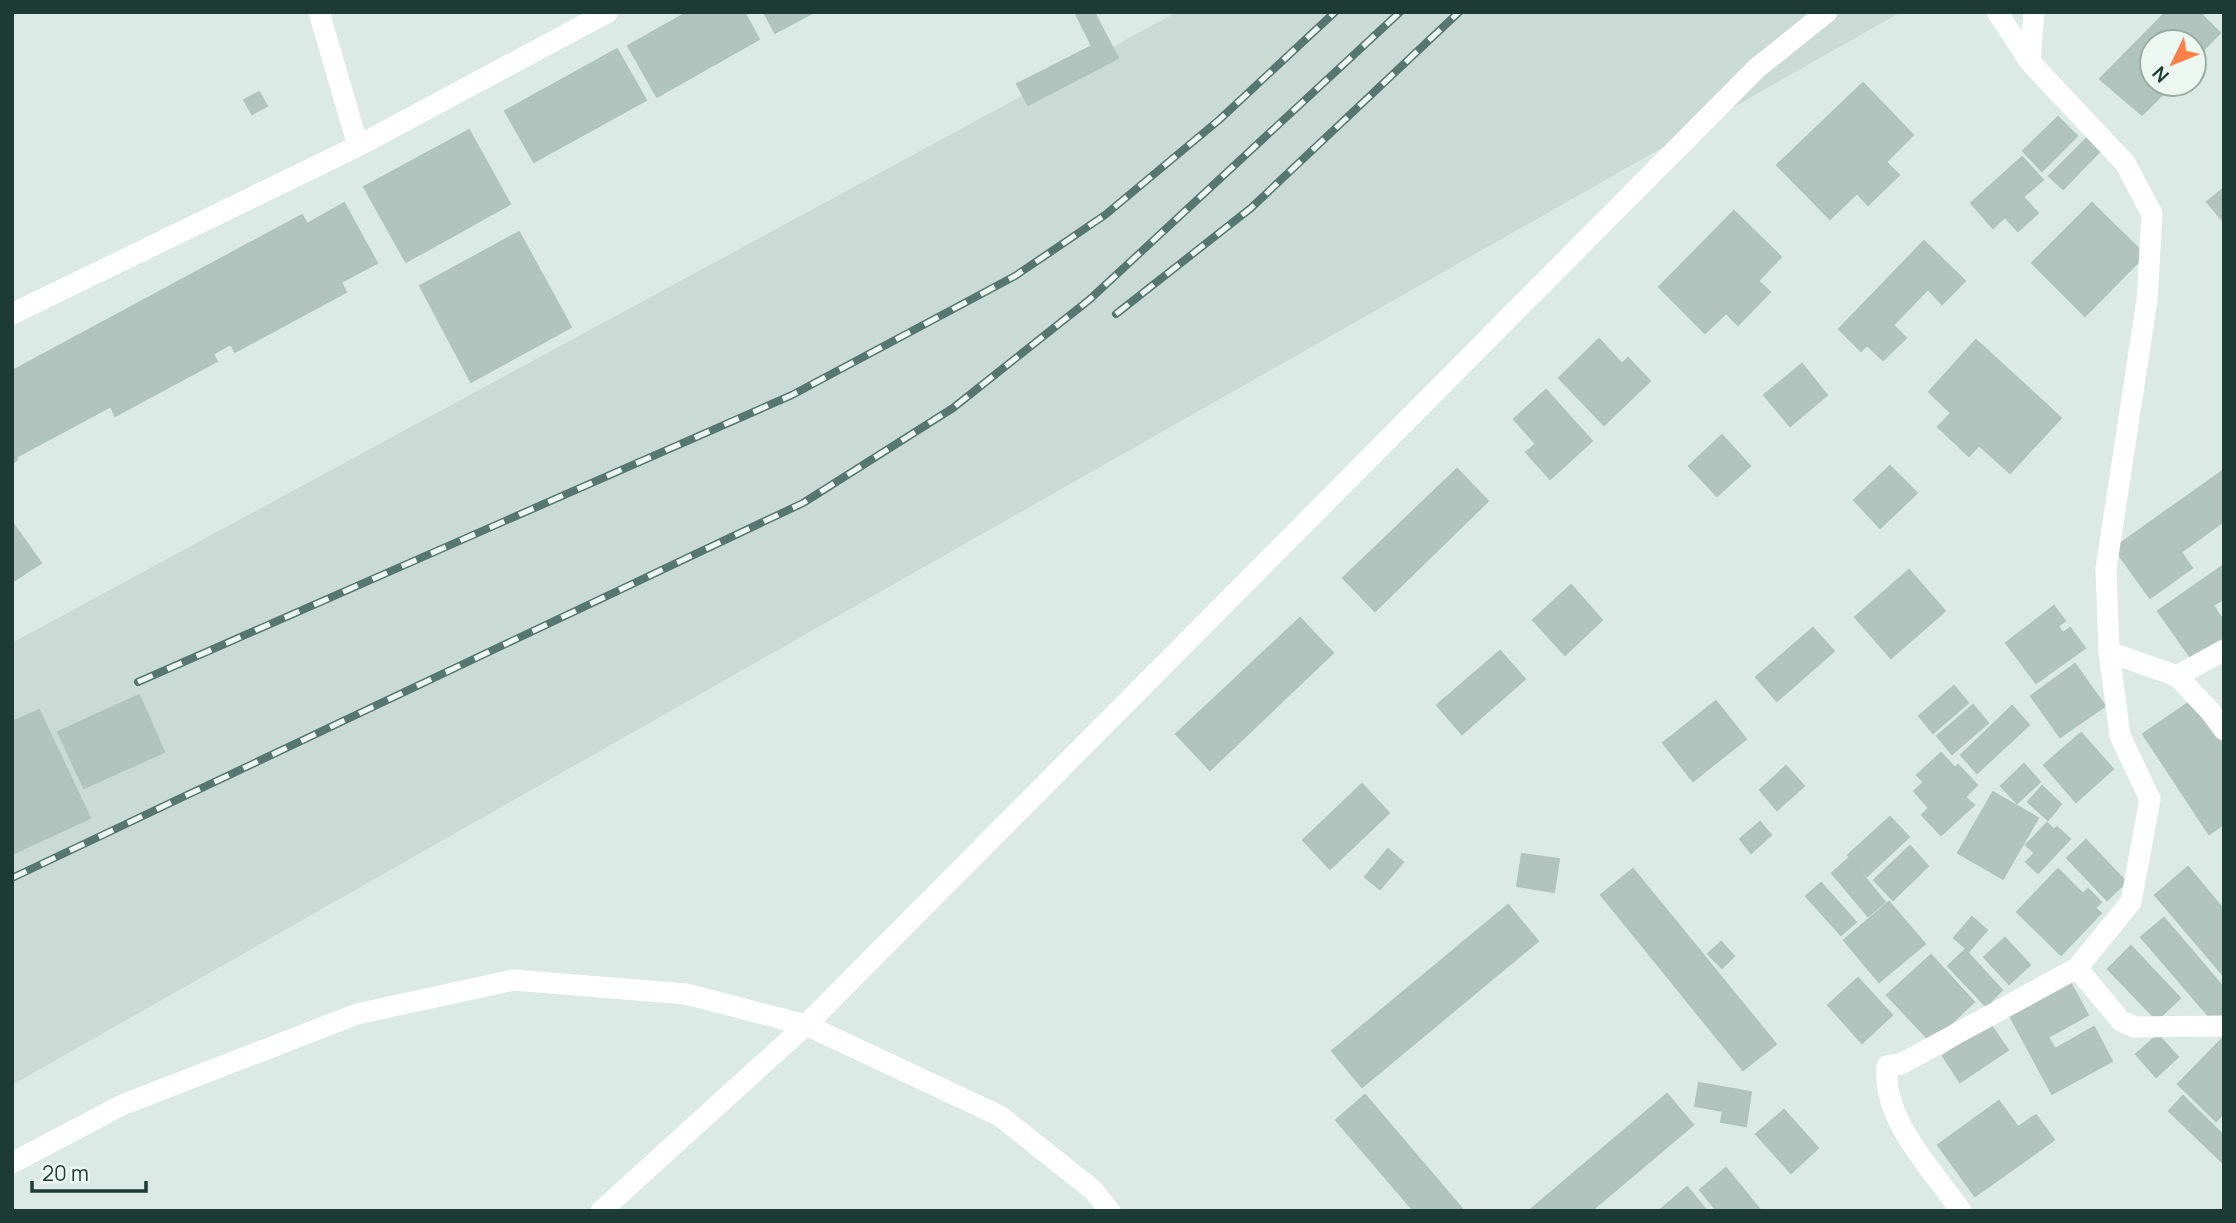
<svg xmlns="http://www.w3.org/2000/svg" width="2236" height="1223" viewBox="0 0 2236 1223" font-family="Manrope,sans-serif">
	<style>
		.built { fill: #cadad4 }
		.building { fill: #b1c5be; stroke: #aec4bc; stroke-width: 2 }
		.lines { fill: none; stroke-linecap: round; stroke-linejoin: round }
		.minor { stroke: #fff; stroke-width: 21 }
		.rail-casing { stroke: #567770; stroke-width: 8 }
		.rail { stroke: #ecf7f2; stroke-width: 5; stroke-dasharray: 16; stroke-linecap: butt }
	</style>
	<rect width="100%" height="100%" fill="#dceae5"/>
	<path class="built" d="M1177,12H1901L12,1085V643Z"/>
	<path class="building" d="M688,12H744L759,39L657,97L628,46Z
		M764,12H814L775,33Z
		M1075,12H1094L1118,58L1028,105L1017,84L1092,46Z
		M2166,12H2199L2220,33L2198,55L2194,51V42H2152V74L2149,77L2164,93L2142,115L2100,79Z
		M617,49L646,100L534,162L505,111Z
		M1863,83L1913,135L1886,162L1899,175L1868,205L1857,193L1830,219L1777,165Z
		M259,92L267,106L252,114L244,100Z
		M2058,117L2077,136L2042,171L2023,151Z
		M469,130L510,204L406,262L364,187Z
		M2087,138L2100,151L2063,189L2049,176Z
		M2022,157L2043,180L2023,197L2038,213L2018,231L2005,217L1993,228L1971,203Z
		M2224,188V222L2207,202Z
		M344,203L377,263L341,282L346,292L235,352L231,344L213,354L217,361L115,416L111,406L16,457L17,460L12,463V371L302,215L307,224Z
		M2092,203L2145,255L2085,316L2032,263Z
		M1734,211L1781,257L1758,281L1770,292L1738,325L1726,313L1705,333L1659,287Z
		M519,232L571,327L471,382L420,286Z
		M1924,241L1965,281L1942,304L1928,289L1893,325L1906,338L1883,360L1867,345L1861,351L1839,329Z
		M1599,339L1622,364L1628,358L1650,381L1604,425L1559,378Z
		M1976,340L2061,418L2010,473L1979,445L1969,456L1938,427L1951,413L1929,392Z
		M1802,364L1827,395L1790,426L1764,395Z
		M1546,390L1592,441L1550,479L1526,452L1536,444L1514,419Z
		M1722,435L1750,466L1717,496L1689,466Z
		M1890,466L1917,493L1880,528L1854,500Z
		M1457,469L1488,501L1375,611L1343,578Z
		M2224,470V521L2181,552L2192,568L2150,598L2114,548Z
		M12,522L41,563L12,582Z
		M2224,565V599L2213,605L2224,622V642L2191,658L2158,611Z
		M1909,570L1945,611L1891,658L1855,617Z
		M1571,585L1602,620L1565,655L1533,620Z
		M2054,606L2065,621L2058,626L2063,633L2070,628L2085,648L2036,683L2006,643Z
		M1300,618L1333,653L1210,770L1176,734Z
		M1813,628L1834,651L1777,701L1756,677Z
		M1500,651L1525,679L1462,734L1437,705Z
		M2075,664L2105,706L2060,737L2031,696Z
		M1954,686L1968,703L1933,733L1919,716Z
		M139,695L164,752L84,788L58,732Z
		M2194,699L2224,744V824L2209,834L2143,734Z
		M1716,701L1746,739L1693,781L1663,743Z
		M1973,705L1988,723L1952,754L1937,736Z
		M2012,706L2029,725L1977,773L1961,755Z
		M39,710L90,818L12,854V722Z
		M2081,733L2113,769L2076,802L2044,765Z
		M1941,753L1955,768L1958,765L1977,785L1965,797L1974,805L1941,835L1922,815L1929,808L1914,791L1924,782L1917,775Z
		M2024,764L2040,782L2017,803L2001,786Z
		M1786,766L1804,786L1777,810L1760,790Z
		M1362,784L1389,813L1330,869L1303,840Z
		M2042,786L2061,804L2048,820L2028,802Z
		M1993,792L2038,818L2003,879L1958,853Z
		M1890,817L1909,837L1867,876L1848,855Z
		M1760,822L1771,835L1751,853L1740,839Z
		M2047,823L2054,830L2057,827L2070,839L2038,873L2026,862L2035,853L2026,845Z
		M2086,840L2126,882L2107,900L2067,858Z
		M1910,846L1928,866L1893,900L1874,880Z
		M1388,849L1403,862L1380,889L1365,877Z
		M1522,854L1559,859L1554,892L1517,886Z
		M1849,858L1885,902L1868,916L1832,873Z
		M2188,867L2224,910V976L2155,895Z
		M1633,869L1776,1044L1743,1070L1601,895Z
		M2058,869L2083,894L2088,889L2101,902L2095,908L2101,913L2061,955L2017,912Z
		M1821,883L1856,922L1841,935L1806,896Z
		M1889,902L1925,944L1879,982L1844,940Z
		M1508,905L1538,941L1362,1087L1332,1051Z
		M1972,917L1987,930L1969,951L1954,938Z
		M2164,918L2224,988V1012L2213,1021L2141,937Z
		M2005,938L2030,965L2009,984L1984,957Z
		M1721,942L1734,956L1722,968L1708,954Z
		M2131,946L2180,998L2157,1020L2108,969Z
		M1965,950L2002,990L1986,1006L1948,966Z
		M1931,955L1974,1002L1931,1042L1887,995Z
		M1858,978L1892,1015L1862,1043L1828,1005Z
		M2070,982L2088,1015L2048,1037L2055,1049L2094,1027L2112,1061L2052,1094L2009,1014Z
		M1990,1024L2008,1050L1960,1082L1943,1056Z
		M2158,1035L2178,1057L2156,1077L2136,1054Z
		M2224,1037V1113L2216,1121L2178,1084Z
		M1699,1083L1751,1092L1746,1126L1721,1122L1723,1111L1695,1106Z
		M1667,1094L1693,1125L1591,1211H1529Z
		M1365,1095L1464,1211H1414L1336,1120Z
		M2183,1096L2224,1136V1164L2169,1111Z
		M1999,1101L2018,1127L2036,1115L2054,1140L1975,1196L1938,1145Z
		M1784,1110L1818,1148L1791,1173L1756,1134Z
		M1726,1168L1761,1211H1717L1700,1190Z
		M1687,1187L1707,1211H1659Z"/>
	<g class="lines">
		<path class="minor" d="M319,12L358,146
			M2030,62L2034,12
			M12,314L358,146L608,12
			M2109,652L2177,676L2210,711L2224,730
			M2177,676L2224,650
			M2077,968L2121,1021L2135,1027L2224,1026
			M12,1163L122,1105L357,1014L514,980L686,994L806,1025L1000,1116L1093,1190L1110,1211
			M601,1211L806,1025L1757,68L1827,12
			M1961,1211C1932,1169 1882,1120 1887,1066L1901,1064L2077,968L2131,902L2150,799L2120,736L2109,652L2106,569L2147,300L2152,214L2125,163L2030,62L1997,12"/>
		<defs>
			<path id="rail" d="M1116,314L1251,208L1459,12
				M138,682L792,395L1015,276L1105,215L1219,120L1335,12
				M12,878L803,503L953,408L1089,300L1400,12"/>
		</defs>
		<use href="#rail" class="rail-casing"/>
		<use href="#rail" class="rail"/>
	</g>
	<rect width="2236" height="1223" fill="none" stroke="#1d3b35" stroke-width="28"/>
	<g transform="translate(2173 63) rotate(227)"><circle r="33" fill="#ecf7f2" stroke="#99aca6" stroke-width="2"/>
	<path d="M0-5L12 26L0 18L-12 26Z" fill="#ff7f45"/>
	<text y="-10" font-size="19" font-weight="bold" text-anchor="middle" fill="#1d3b35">N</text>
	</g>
	<path d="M32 1181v10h114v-10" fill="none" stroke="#1d3b35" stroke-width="3.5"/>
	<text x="42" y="1181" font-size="21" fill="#1d3b35" stroke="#ecf7f2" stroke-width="5" paint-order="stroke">20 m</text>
</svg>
